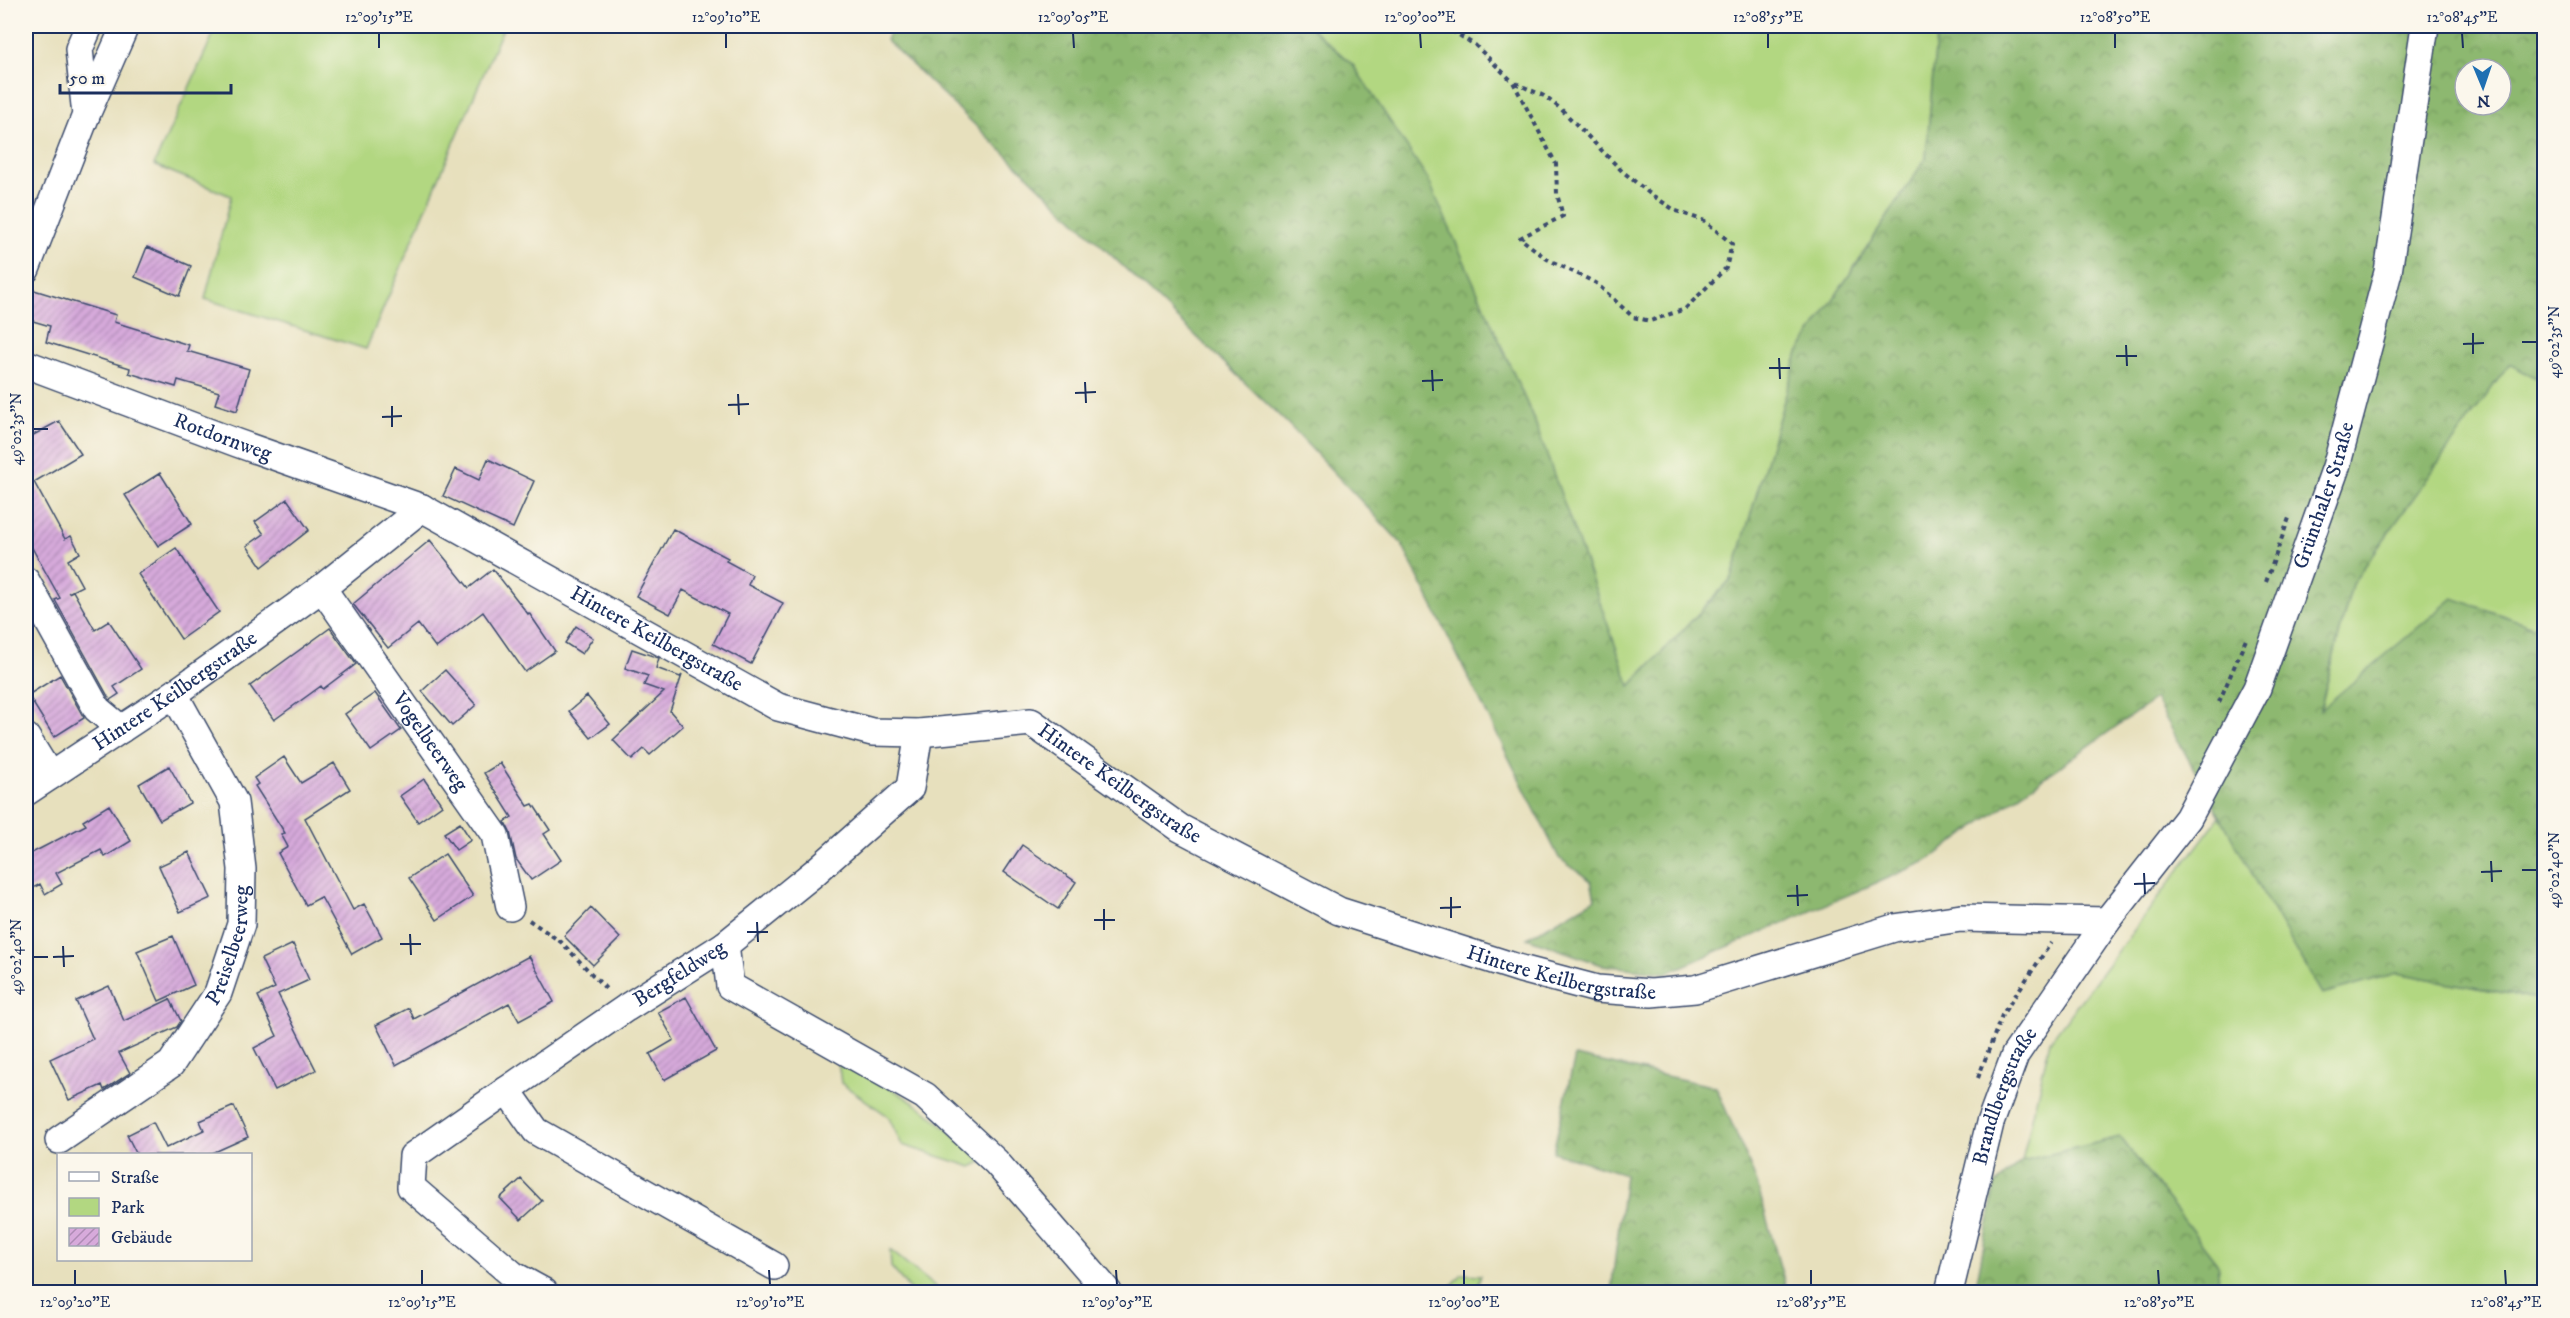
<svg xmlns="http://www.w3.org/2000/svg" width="2570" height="1318" viewBox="0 0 2570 1318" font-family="'IM FELL DW Pica',serif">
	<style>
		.green { fill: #b2d781; stroke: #668370; stroke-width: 1.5 }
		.forest { fill: url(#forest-crowns); stroke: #547466; stroke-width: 1.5; fill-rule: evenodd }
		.building { fill: url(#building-hatch) }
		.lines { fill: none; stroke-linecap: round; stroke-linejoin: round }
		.minor-casing { stroke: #3a4a6c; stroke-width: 30 }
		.path { stroke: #3a4a6c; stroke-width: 4; stroke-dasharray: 4.5 4.5; stroke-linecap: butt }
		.minor { stroke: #fff; stroke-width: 27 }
		.ticks { fill: none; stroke: #1b2f5e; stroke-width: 2 }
		.labels { text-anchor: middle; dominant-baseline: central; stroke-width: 6; stroke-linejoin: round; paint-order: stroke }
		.street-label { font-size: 21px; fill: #1b2f5e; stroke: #fbf7ec }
		.neatline { fill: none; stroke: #1b2f5e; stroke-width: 2 }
		.ticks-label { font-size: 15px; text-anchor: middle; fill: #1b2f5e }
	</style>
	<defs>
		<pattern id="forest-crowns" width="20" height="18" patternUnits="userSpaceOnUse" patternTransform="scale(1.5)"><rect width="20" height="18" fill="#8db86f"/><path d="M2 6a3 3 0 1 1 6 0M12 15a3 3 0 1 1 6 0" fill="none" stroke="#72965e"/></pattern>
		<pattern id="building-hatch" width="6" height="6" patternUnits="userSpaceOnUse" patternTransform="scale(1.5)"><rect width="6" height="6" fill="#d7aadb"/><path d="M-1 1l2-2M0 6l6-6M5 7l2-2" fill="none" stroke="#ae8bb5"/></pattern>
	</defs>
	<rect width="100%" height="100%" fill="#fbf7ec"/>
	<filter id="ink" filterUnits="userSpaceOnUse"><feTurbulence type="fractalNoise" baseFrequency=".0167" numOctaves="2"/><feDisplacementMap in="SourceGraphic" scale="12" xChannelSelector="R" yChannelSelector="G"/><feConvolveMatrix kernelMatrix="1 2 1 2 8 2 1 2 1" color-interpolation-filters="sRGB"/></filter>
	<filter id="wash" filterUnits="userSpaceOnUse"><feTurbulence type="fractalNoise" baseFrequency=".008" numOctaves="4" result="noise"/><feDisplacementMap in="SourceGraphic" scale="24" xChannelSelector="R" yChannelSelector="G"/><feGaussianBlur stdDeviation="1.35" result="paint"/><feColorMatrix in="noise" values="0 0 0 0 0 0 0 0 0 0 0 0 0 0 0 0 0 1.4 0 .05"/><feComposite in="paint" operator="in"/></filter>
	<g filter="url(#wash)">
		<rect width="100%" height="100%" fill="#e7e0bd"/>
		<path class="green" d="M217,26H504L366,349L205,299L231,196L154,165Z
			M1309,26H1937L1926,158L1798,353L1732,578L1629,687L1535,422L1431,187L1353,65Z
			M2509,363L2544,382V630L2453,598L2320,711L2352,584Z
			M2220,816L2322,993L2397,973L2536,999L2544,983V1292H2220L2217,1263L2120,1137L2022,1161L2050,1041Z
			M837,1053L925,1110L984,1161L972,1167L902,1145L888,1116L841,1083Z
			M890,1250L942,1292H912L891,1267Z
			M1462,1274L1481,1275L1474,1292H1446Z"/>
		<path class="forest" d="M892,26H1309L1353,65L1428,179L1535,422L1630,686L1732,578L1798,353L1926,158L1937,26H2544V382L2509,364L2352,584L2320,710L2453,598L2544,630V983L2537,999L2397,973L2322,994L2261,890L2155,699L1927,861L1667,973L1602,965L1527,938L1595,899L1591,881L1559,858L1401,543L1287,423L886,40ZM2465,69H2501V105H2465Z
			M1575,1056L1716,1087L1756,1180L1787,1292H1611L1625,1174L1553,1152Z
			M2120,1137L2217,1263L2220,1292H1975L1995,1185L2022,1161Z"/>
		<g id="blocks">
			<path class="building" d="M147,247L191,266L179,296L135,277Z
				M34,290L116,315L114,322L189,345L187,351L249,369L237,411L215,404L219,392L178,380L176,387L129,373L130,368L46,342L50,326L26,319Z
				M59,421L81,454L34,482L65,539L71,536L80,553L68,560L82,586L68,593L73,591L95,630L109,621L141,669L114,687L119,694L110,700L55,600L60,598L26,537V439Z
				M488,459L534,481L513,528L443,496L456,469L479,480Z
				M160,473L192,524L158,546L125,495Z
				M287,499L309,530L262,567L247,546L264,534L255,522Z
				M673,529L728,558L726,561L752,575L748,585L783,603L751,664L713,644L728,614L683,590L670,614L636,596Z
				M430,540L469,588L493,569L528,614L529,613L555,651L525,672L483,612L436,648L418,624L388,648L353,604Z
				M176,548L219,612L181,639L138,574Z
				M576,626L593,638L582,654L565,643Z
				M330,628L356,664L323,689L321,686L274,720L250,686Z
				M632,649L659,658L656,668L680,677L682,675L670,711L683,726L650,755L644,749L632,760L613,740L664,692L644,685L648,676L625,668Z
				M445,670L476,705L452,726L422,691Z
				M60,675L84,718L54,737L28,695Z
				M375,693L401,730L371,751L345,714Z
				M587,696L610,724L591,738L569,711Z
				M284,757L301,783L334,763L350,789L305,818L353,910L364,904L382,937L352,954L321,897L306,905L278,853L288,847L281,834L285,833L255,786L258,784L254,778Z
				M500,763L528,806L533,804L550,830L544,834L561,860L531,880L516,859L510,832L505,822L512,817L484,773Z
				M169,766L190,803L160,820L139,784Z
				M424,779L442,805L418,822L400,796Z
				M109,805L131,841L105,857L101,850L56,873L62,884L45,894L40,884L26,892V856L86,825L83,821Z
				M460,823L471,840L456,850L444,833Z
				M1022,845L1076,882L1058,909L1004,872Z
				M189,852L211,898L180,912L159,866Z
				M445,854L473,896L437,920L409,878Z
				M591,908L620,938L593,965L564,936Z
				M173,936L194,985L159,1001L137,951Z
				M293,944L309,980L278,994L316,1070L275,1090L254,1048L277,1036L258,996L275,988L261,959Z
				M529,956L554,1002L519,1021L509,1003L396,1065L376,1025L409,1008L414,1019Z
				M109,986L124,1021L170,999L181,1021L177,1027L119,1053L130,1073L104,1090L102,1085L69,1100L50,1059L93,1039L76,1001Z
				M686,997L716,1051L664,1080L650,1054L674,1040L658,1012Z
				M234,1106L248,1137L208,1155H137L127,1135L153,1122L166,1148L204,1130L200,1121Z
				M521,1179L542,1201L521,1220L500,1198Z"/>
		</g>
	</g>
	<g filter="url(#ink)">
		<use href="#blocks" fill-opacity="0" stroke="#3a4a6c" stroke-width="1.5"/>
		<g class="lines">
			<defs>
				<g id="minor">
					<path d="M86,115L125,26"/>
					<path d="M26,269L86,115L79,49L89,26"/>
					<path id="s1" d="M26,364L237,443L422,508L778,707L872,732L919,733L1031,722L1180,828L1339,911L1521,969L1597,989L1651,993L1695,989L1894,928L1961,918L2107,921"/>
					<path d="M26,581L97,709L121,729"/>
					<path id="s2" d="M322,588L495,835L510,907"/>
					<path d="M26,737L50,776"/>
					<path id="s3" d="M26,792L174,694L322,588L422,508"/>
					<path d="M725,945L730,986L925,1096L996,1162L1108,1292"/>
					<path d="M507,1090L413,1156L411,1187L513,1275L544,1292"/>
					<path id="s4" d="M59,1140L171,1064L218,993L241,924L242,869L234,802L174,694"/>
					<path id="s5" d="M774,1266L536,1131L507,1090L626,1008L725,945L814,873L910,788L919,733"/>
					<path id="s6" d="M1949,1292L1990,1123L2015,1055L2107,921L2188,818L2257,688L2336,467L2388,272L2425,26"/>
				</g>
			</defs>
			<use href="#minor" class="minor-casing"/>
			<path class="path" d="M1444,26L1475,45L1513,82L1556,164L1557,194L1563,216L1520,238L1547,259L1596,283L1633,317L1650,321L1685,309L1726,268L1732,244L1705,221L1676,211L1649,193L1622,171L1561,109L1544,96L1513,82
				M2266,582L2289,518
				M2219,702L2247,637
				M529,920L561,942L608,991
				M1978,1078L2002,1015L2051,943"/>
			<use href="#minor" class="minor"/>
		</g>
	</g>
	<path class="ticks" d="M379,33V48M726,33V48M1073,33L1074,48M1420,33L1421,48M1768,33V48M2115,33V48M2462,33L2463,48M2473,333V354M2522,342H2537M2463,344L2484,343M2126,345L2127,366M2116,356H2137M1779,358L1780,379M1769,368H1790M1432,370L1433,391M1422,381L1443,380M1085,382L1086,403M1075,393L1096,392M738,394L739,415M728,405L749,404M392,406V427M382,417L402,416M33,429H48M2491,861L2492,882M2522,870H2537M2481,872L2502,871M2144,873L2145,894M2134,884L2155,883M1797,885L1798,906M1787,896L1808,895M1451,897V918M1440,908L1461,907M1104,909V930M1094,920H1115M757,922L758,942M747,932H768M410,934L411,955M400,944H421M63,946L64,967M33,957H48M53,957L74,956M75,1270V1285M422,1270V1285M769,1270L770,1285M1116,1270L1117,1285M1464,1270V1285M1811,1270V1285M2158,1270L2159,1285M2505,1270L2506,1285"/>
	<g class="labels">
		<g class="street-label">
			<text stroke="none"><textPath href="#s1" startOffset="210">Rotdornweg</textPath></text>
			<text stroke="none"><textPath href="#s6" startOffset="891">Grünthaler Straße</textPath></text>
			<text stroke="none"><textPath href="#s1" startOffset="690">Hintere Keilbergstraße</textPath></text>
			<text stroke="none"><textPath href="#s3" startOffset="180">Hintere Keilbergstraße</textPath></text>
			<text stroke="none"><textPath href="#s2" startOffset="188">Vogelbeerweg</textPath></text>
			<text stroke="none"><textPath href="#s1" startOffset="1194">Hintere Keilbergstraße</textPath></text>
			<text stroke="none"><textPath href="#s4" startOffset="270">Preiselbeerweg</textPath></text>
			<text stroke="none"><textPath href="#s1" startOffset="1680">Hintere Keilbergstraße</textPath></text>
			<text stroke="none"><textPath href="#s5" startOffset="532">Bergfeldweg</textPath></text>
			<text stroke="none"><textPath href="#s6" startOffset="204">Brandlbergstraße</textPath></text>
		</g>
	</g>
	<rect width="2570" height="1318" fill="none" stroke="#fbf7ec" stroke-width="66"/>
	<rect x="57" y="1153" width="195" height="108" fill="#fbf7ec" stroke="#a1a7b3" stroke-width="1.5"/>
	<rect x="69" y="1172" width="30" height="9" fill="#ffffff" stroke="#a1a7b3" stroke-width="1.5"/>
	<text x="111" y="1183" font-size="18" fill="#1b2f5e">Straße</text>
	<rect x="69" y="1198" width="30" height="18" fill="#b2d781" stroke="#a1a7b3" stroke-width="1.5"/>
	<text x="111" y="1213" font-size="18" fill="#1b2f5e">Park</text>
	<rect x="69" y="1228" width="30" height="18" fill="url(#building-hatch)" stroke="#a1a7b3" stroke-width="1.5"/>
	<text x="111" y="1243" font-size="18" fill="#1b2f5e">Gebäude</text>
	<g transform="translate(2483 87) rotate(178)"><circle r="28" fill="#fbf7ec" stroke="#a1a7b3" stroke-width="1.5"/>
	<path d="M0-4.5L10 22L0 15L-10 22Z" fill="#1f6fb2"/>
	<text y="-9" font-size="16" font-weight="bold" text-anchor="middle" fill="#1b2f5e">N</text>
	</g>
	<path d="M60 84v9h171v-9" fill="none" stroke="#1b2f5e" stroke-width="3"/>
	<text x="69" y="84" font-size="18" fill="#1b2f5e" stroke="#fbf7ec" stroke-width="4.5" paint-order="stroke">50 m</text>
	<rect x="33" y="33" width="2504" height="1252" class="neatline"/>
	<g class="ticks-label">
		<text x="379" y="22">12°09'15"E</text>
		<text x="726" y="22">12°09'10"E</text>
		<text x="1073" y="22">12°09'05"E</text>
		<text x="1420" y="22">12°09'00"E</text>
		<text x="1768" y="22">12°08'55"E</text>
		<text x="2115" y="22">12°08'50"E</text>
		<text x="2462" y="22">12°08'45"E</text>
		<text transform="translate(2554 342) rotate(-90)" y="5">49°02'35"N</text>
		<text transform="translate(16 429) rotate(-90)" y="5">49°02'35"N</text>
		<text transform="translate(2554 870) rotate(-90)" y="5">49°02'40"N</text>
		<text transform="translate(16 957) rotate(-90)" y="5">49°02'40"N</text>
		<text x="75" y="1307">12°09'20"E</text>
		<text x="422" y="1307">12°09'15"E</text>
		<text x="770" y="1307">12°09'10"E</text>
		<text x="1117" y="1307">12°09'05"E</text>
		<text x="1464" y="1307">12°09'00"E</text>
		<text x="1811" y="1307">12°08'55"E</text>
		<text x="2159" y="1307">12°08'50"E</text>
		<text x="2506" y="1307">12°08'45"E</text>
	</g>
</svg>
